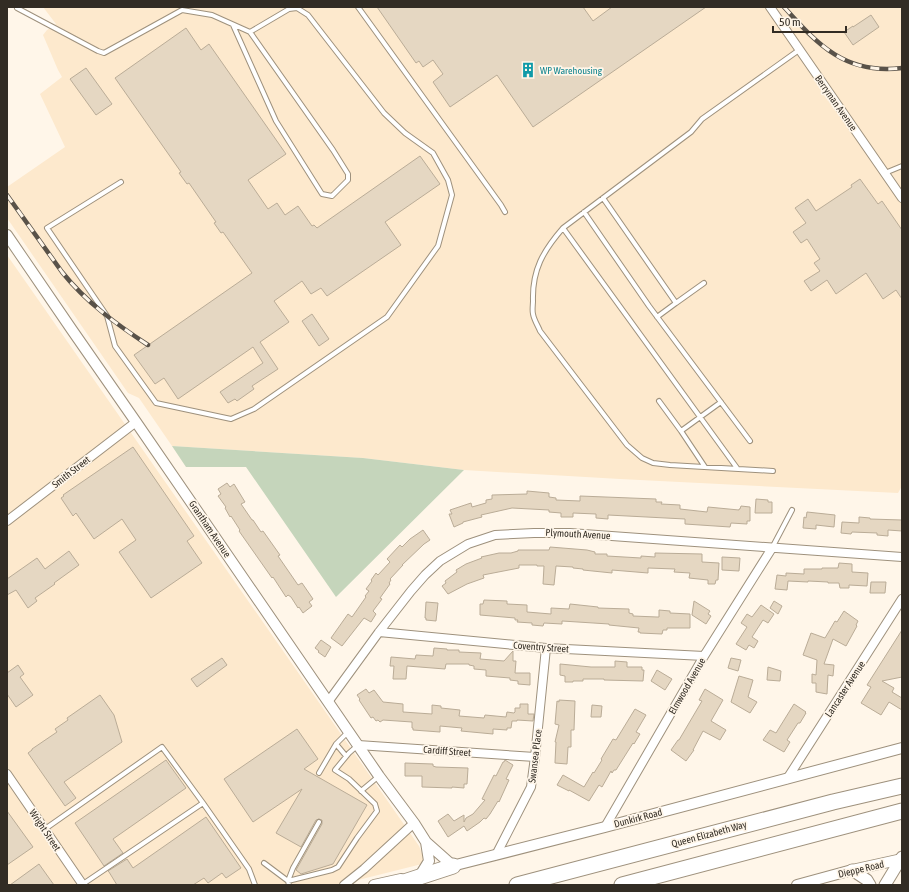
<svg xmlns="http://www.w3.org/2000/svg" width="909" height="892" viewBox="0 0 909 892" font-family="'Asap Condensed',sans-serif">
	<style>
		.built { fill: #fde9cd }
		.green { fill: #c5d5bb }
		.building { fill: #e5d7c2; stroke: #baac97 }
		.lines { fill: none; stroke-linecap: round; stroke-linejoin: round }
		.service-casing { stroke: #9e917d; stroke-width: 6 }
		.minor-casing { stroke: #9e917d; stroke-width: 10 }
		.tertiary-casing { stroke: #9e917d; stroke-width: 12 }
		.secondary-casing { stroke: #9e917d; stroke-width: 13 }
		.motorway-casing { stroke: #9e917d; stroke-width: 17 }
		.service { stroke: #fff; stroke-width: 4 }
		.minor { stroke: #fff; stroke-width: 8 }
		.tertiary { stroke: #fff; stroke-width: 10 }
		.secondary { stroke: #fff; stroke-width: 11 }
		.motorway { stroke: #fff; stroke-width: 15 }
		.rail-casing { stroke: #595249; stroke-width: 4.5 }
		.rail { stroke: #fff6e9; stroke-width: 3; stroke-dasharray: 9; stroke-linecap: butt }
		.labels { text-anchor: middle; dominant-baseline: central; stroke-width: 3.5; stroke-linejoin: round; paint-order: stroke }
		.culture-label { font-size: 10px; fill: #0d838f; stroke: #fff6e9; text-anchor: start }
		.street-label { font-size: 10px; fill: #322c24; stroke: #fff6e9 }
	</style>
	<rect width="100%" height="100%" fill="#fff6e9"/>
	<path class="built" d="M43,7H902V486L898,493L620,479L464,470L363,458L172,446L139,398L128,393L7,218V187L65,147L40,94L62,77L58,70L43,35L47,30L56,24Z
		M7,255L419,846L426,863L338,885H7Z"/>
	<path class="green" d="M172,446L363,458L464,470L336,597L246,467H186Z"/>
	<path class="building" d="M377,7H583L593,21L612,7H706L533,127L497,75L450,107L433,82L443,74L433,60L423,67L419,61L416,63Z
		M871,15L879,27L853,45L844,32L853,26V27Z
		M186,28L201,50L209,44L286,154L248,180L268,209L277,203L285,215L298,206L312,226L314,225L317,228L420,156L440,184L385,222L401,245L327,296L321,288L311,294L302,281L274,301L289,322L260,342L278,369L252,386L254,389L237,401L235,399L228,403L220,392L263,363L253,347L178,399L164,378L155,384L134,355L252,273L223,232L221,233L214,223L216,222L189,183L187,184L179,173L181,172L115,78Z
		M86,68L112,104L96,115L70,79Z
		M860,179L878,204L882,201L902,230V299L896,290L883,299L866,273L836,294L827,280L811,291L804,281L820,271L814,263L820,259L807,239L801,243L793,232L806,223L795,208L808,199L816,211L852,187L851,185Z
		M312,314L329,339L319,346L302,321Z
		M133,447L194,536L187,541L202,563L151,598L119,552L136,540L122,519L94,539L76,513L73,516L61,498L64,496L63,495Z
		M227,483L230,487L234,484L245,502L241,504L252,520H253L261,532L263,531L280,555L278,556L298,585L302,583L313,599L309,602L312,606L303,613L299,607L298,608L291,597L288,595L286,597L273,577L272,578L239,531L240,530L231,516L230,517L225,508L226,507L218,496L221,494L218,489Z
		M527,491L549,493V497L556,498V500L580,501V496L656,499V502H662L661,504L680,505V509L707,512L708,507L739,510V509H740L741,506L750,507V521H747V524L731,523L730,527L685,524V519L608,515V519L596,518V514L573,513V517H561V513L549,512V510L512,508L481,515L482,517L463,522V523L454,527L449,514H452L450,510L471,503L472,507L486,503V500L492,499V495L527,494Z
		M756,499L768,500V502H772V513H755Z
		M807,512L835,515L834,527L816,525V529L803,528L804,517L806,518Z
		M859,517L870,518V519L902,520V531L888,530V536L877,535V533L852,532L851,534L841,533L842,522L859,523Z
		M423,530L430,540L424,544L402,565H403L390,579L391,580L389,583L390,584L380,598L382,599L373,611L376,614L371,622L364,618L342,646L331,638L348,614L352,617L366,597L365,596L369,591L366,589L372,581L371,580L376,573L378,575L390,562L387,559L400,545L402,547L410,539Z
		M550,547L587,550L595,552V554H607V556L641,558V556L655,557V553L702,554V562L719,563L718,580H716L715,584H708V580L689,578L690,573L674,572L675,569L648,568V573L612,570V573L583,570V569L573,568V567L556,566L554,585L543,584L544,566H537V565H519V568L483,575L484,578L467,584L448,594L442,586L446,583L445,581L457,572L456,570L466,564L482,558L481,557L499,553H511L518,551V550H549Z
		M69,551L79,565L54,583L55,584L35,598L37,601L28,608L16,590L7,595V579L37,558L45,569Z
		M722,557L740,558L739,571L722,570Z
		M839,563L852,564V572L868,573L867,586L849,585V588H840L839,583H828V582L808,581V582L788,581L787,590L775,589L777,575L786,576V573L804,574V569H822V568H838Z
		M871,582H886L885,593H870Z
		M484,600L507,601V604L527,605V612L551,614V608L569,609L570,604L598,607V608L629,609V613L633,614V616L657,617H659V610L670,611V613L690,614V628H667V630H663L662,634L640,633V632H638L639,628L609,625V624L562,621V624L544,623L543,626L532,625V623L517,622L518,620H515V618L480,615V604H483Z
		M694,601L710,611L708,614L711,616L706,624L692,615Z
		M774,601L782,606L778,614L770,608Z
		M426,602L438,603L436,621L426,620V618H425Z
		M761,605L774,614L768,623L763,620L752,637L758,641L754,648L749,645L746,650L736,644L747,627L741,623L747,614L752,617Z
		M844,611L858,621L856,625L857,626L846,646L833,639L824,664L834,665L833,676L828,675L827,694L816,692V683H812V674L816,675L817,660L803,655L811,633L825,638L835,621L837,622Z
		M902,630V677L882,681L894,688L892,692L902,698V710L889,702L881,715L861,703L871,687L867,685Z
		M321,640L331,647L325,657L318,652L319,651L315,648Z
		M434,648L447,649V650H459V652L481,653L480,659L504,661L513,651V661H516L515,673H530V685L518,684V681L510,680V678L486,676V670L474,669V666L469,665V664H446L445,669L407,666L406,679H393L394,666H390L391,657L415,659L416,655L433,656Z
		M222,658L227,665L197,687L191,679Z
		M731,658L741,660L738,671L728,668Z
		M615,661L627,662V667H642V670H644L643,681L604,680V679H583V681H573V682H565V676L560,675V664L591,667H615Z
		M18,665L24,674L20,677L33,695L16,707L7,694V673Z
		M768,667L781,671L780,681L767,680Z
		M657,670L672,679L665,690L651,681Z
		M739,676L753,680L748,697L757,702L750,713L731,702Z
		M366,689L369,693L374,690L383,702L403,704V712L432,714V705L441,706V708L460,710L459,716L484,718L485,715L506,717L507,712L514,713L515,712V708H520V704H528V714H534L533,721L517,720V721H512L511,728H507V730L493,729V734L461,731L462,728L440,726V732L413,730V728H412V722L383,720L380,722L378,720L376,721L373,717L371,718L359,700L360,699L357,695Z
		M705,689L723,700L711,721L726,730L720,740L703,731L693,750H694L686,761L671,750L678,740H679L702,701L699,700Z
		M100,695L114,715L122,742L64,782L76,798L65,806L28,753L32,750V749L57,732L55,729L68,720L67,718Z
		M559,700L575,701L574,730H571V747H568L567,764L555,763V762L556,742H555L559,725L555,724L557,701L559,702Z
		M794,704L806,712L805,713H806L800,723H798L787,740L790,742L784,752L763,740L770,730L776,733Z
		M592,705L602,706L601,717H591Z
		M635,709L646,715L636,732L640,734L634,744L633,743L616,770H614L612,773L611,771L602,787L599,785L589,801L569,790V791L557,785L563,775L584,787L593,772L594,773L602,760L601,759L613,739L616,740Z
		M297,729L318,759L304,769L367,805L333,864L301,874L296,870L322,824V820L319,819L316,820L301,847L276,833L302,789L253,822L224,779Z
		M166,760L186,788L113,839L123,853L104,866L75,823Z
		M505,760L513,765L506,779L509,780L499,802L498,801L490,814L486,819L484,818L480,822L467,831L464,826L448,837L438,821L448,814L454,821L464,815V822L466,818L473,814L485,800L482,799L494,775L496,776L503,762H504Z
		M405,763L433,764V766L436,767L468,768L467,784H464V788L452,787V788L422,787V776H405Z
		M7,811L33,847L7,865Z
		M206,817L241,868L226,878L222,873L208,883L204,878L193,885H117L109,872L108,871L127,859L133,868Z
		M39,864L54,885H10Z"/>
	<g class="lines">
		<defs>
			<path id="service" d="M358,7L501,205L505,212
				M17,8L98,51L104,53L182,10L212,15L250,32L289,9L297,8L308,15L384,113L405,133L433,153L448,180L452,195L438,246L387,317L254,409L231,419L156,403L115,346L107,316L47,228L121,182
				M233,25L276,121L322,194L332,196L348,180V174L333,150L250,32
				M885,173L902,166
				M603,198L676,303L657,317
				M584,212L649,306L750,441
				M563,228L737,468
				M676,303L704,283
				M659,401L681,431
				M705,467L681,431L721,402
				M773,471L670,465L653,463L642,458L627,445L540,331C538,326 534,320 533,314C532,310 533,305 533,301C532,270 543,251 563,228L691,132L702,119L799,50
				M772,548L792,510
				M346,756L336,744L348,732
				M319,773L336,744
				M361,791L379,776
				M203,803L249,869L255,885
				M45,829L162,747L203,803L83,884
				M264,863L288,881L293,868L319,822
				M289,885L288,881L332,870L338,867L357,838L377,811L375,804L349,779L335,770L349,753L357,746"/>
			<path id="minor" d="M770,7L902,198
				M7,521L136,422
				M379,632L546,648L704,656
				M328,702L379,632L411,591L425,575L440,561L468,544L495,535L534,533H570L902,557
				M358,745L535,757
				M7,774L83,885
				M787,779L902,599
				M605,827L704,656L772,548
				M496,855L531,787L535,757L546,648
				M344,885L364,869L414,823"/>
			<path id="tertiary" d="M7,235L72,330L136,422L379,776L414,823L426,842L453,866
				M448,867L605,827L902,748
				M421,874L429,861L426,842
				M374,885L401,879
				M797,885L852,870L902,859"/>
			<path id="secondary" d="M852,870L867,880L870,885
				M885,885L902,857"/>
			<path id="motorway" d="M395,885L453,866
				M517,885L833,802L902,786
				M622,885L902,811"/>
		</defs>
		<use href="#service" class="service-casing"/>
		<use href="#minor" class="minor-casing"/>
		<use href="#tertiary" class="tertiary-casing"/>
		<use href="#secondary" class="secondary-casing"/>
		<use href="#motorway" class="motorway-casing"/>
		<use href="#service" class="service"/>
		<use href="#minor" class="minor"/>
		<use href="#tertiary" class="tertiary"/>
		<use href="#secondary" class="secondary"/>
		<use href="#motorway" class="motorway"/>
		<defs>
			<path id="rail" d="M784,7C818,45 846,75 902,68
				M7,195L62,272C86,302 116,324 148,345"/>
		</defs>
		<use href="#rail" class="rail-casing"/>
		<use href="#rail" class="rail"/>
	</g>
	<defs>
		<symbol id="building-bare" viewBox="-9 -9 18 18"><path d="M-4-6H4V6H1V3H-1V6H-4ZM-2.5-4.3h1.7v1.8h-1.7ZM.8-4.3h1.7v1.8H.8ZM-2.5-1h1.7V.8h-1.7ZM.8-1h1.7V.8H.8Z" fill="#0f9aa8" stroke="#fff6e9" stroke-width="2.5" paint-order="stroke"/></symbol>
	</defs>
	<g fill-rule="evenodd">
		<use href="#building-bare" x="517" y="59" width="22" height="22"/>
	</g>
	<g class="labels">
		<g class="culture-label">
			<text x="540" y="70">WP Warehousing</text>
		</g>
		<g class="street-label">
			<text transform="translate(836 103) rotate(55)">Berryman Avenue</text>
			<text transform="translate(71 472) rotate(-38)">Smith Street</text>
			<text transform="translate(210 529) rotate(56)">Grantham Avenue</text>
			<text transform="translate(578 534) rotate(3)">Plymouth Avenue</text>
			<text transform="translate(541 647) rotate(4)">Coventry Street</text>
			<text transform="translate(687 686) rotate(-60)">Elmwood Avenue</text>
			<text transform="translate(845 689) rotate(-57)">Lancaster Avenue</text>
			<text transform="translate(447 751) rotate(4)">Cardiff Street</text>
			<text transform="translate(535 756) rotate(-83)">Swansea Place</text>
			<text transform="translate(638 818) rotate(-15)">Dunkirk Road</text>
			<text transform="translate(45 830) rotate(56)">Wright Street</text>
			<text transform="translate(709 834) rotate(-15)">Queen Elizabeth Way</text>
			<text transform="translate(861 869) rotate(-13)">Dieppe Road</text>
		</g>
	</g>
	<rect width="909" height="892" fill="none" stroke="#322c24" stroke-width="16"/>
	<path d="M773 26v6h73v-6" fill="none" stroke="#322c24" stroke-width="2"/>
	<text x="779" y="26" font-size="12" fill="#322c24" stroke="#fff6e9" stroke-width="3" paint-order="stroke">50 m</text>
</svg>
